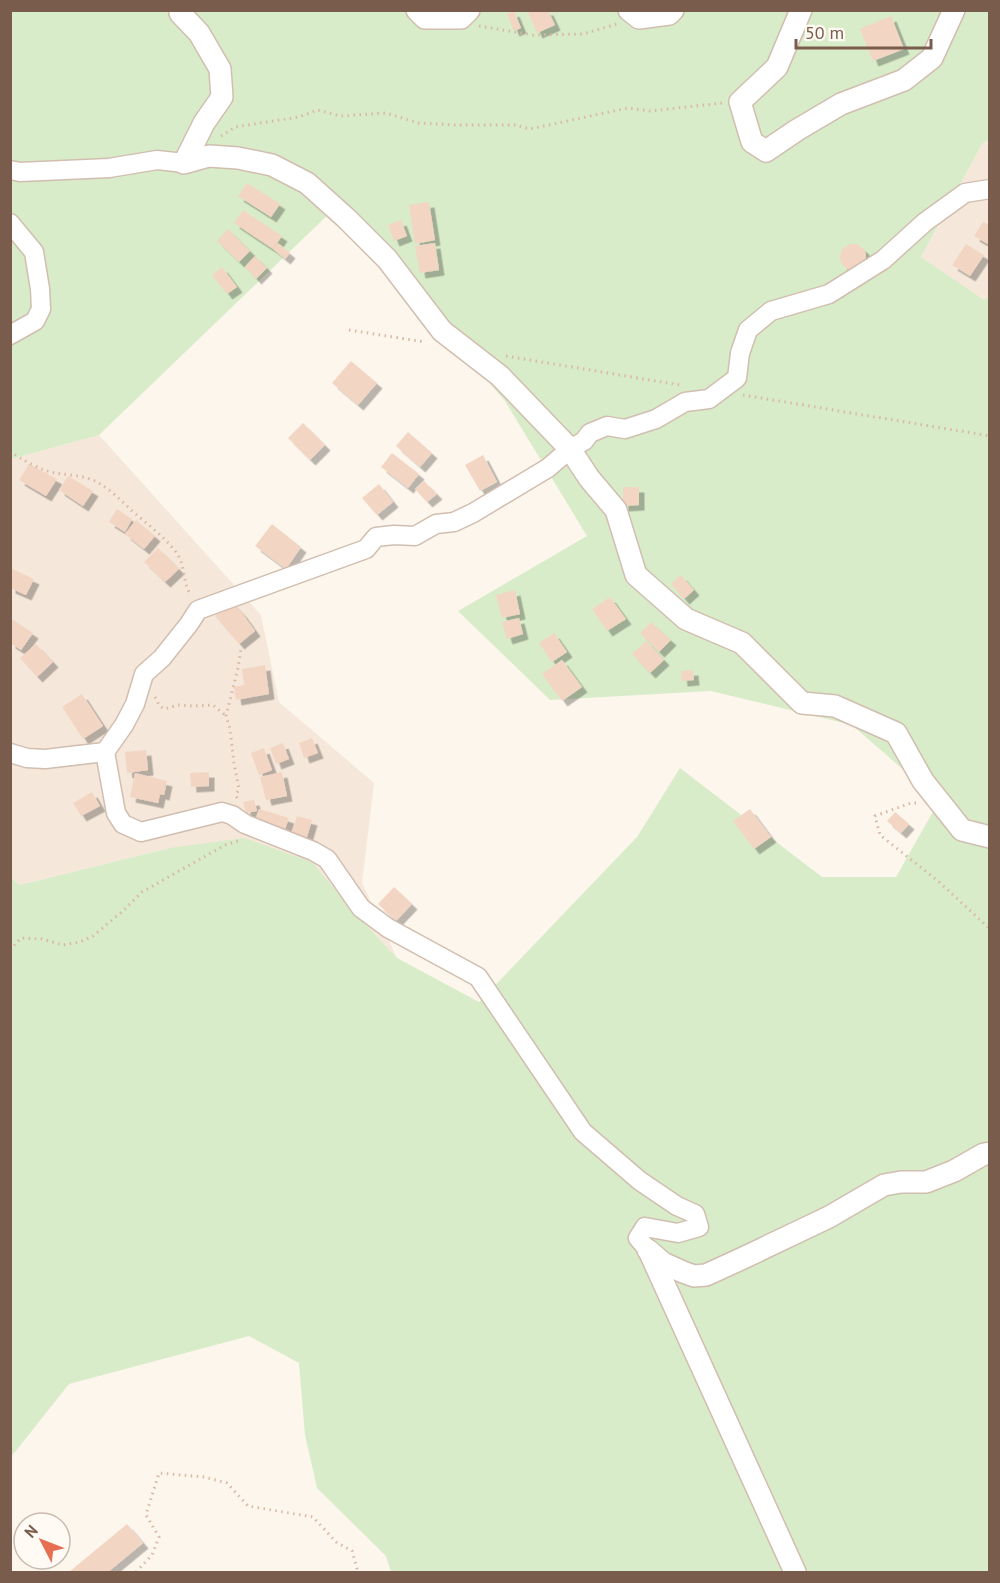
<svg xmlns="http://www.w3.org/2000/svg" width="1000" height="1583" viewBox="0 0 1000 1583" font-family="'PT Sans',sans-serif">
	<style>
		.residential { fill: #f5e8da }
		.green { fill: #d8ecc9 }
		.building { fill: #f3d5c3; filter: url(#shadow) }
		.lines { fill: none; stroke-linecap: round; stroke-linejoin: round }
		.minor-casing { stroke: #d1beb0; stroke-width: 21 }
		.tertiary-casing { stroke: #d1beb0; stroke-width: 24 }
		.path { stroke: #d9b8a5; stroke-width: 3; stroke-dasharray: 1.5 4.5; stroke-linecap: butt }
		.minor { stroke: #fff; stroke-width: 18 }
		.tertiary { stroke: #fff; stroke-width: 21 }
	</style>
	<defs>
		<filter id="shadow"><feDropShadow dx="5.5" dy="5.5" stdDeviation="0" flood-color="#0004"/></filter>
	</defs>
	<rect width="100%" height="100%" fill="#fdf6ec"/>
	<path class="residential" d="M989,139V296L984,301L921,257L982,144Z
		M99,435L261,615L279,702L374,783L362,883L397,958L348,905L312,862L170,848L20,885L11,878L10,459Z"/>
	<path class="green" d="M11,11H989V139L982,144L921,257L984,300L989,296V1572H391L386,1556L317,1488L305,1435L299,1363L249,1336L69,1384L11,1457V878L20,885L170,848L244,838L312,862L348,905L397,958L479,1002L637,837L680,768L822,877H896L939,801L852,725L711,691L550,700L458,611L587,536L505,401L335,208L99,435L11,459Z"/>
	<path class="building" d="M531,10H548L555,25L537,33L528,12Z
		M514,11L521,28L514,31L507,14Z
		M891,16L904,49L873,61L860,29Z
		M247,183L280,204L271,217L238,196Z
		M429,202L435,240L415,244L409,205Z
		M243,210L282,236L273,249L234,223Z
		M401,220L407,236L394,241L388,225Z
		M983,222L990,225V241L988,244L974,236Z
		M228,229L250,251L239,262L217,241Z
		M278,243L290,253L285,259L273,249Z
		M435,243L439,270L420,273L415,246Z
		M840 257a13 13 0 1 1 26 0a13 13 0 1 1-26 0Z
		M966,244L984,255L970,276L952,265Z
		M255,256L267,268L256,279L245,267Z
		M222,267L237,287L227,294L212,275Z
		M351,361L377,383L358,405L332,383Z
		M303,423L325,445L310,460L288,438Z
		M408,432L432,453L420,467L396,446Z
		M392,453L419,474L408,488L381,467Z
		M483,455L497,482L480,491L465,465Z
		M29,464L57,479L46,496L19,480Z
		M68,476L93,491L83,506L59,490Z
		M424,481L437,494L427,502L415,489Z
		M379,484L393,502L377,515L362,498Z
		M623,487H639V505L623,506Z
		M117,509L132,519L125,532L109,522Z
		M136,520L155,536L144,549L125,534Z
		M272,524L301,547L286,569L255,546Z
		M158,548L179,569L165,582L144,562Z
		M12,569L34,579L26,595L10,588V572Z
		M681,575L694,590L684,599L671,584Z
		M515,590L520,614L502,618L496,595Z
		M610,597L626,619L607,631L592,609Z
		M231,601L242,613L255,631L239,644L215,616Z
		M10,618L33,633L21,650L10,643Z
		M519,618L523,634L507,639L502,622Z
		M651,622L671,640L659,652L640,633Z
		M554,633L567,652L552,662L539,643Z
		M646,641L664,660L650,673L632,654Z
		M36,644L53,662L37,677L20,658Z
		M562,660L582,687L562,701L542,674Z
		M265,665L269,694L236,700L234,687L244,685L242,669Z
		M693,670L694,680L682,681L681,671Z
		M82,694L103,726L83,739L62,707Z
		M312,738L318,753L304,758L299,743Z
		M283,743L289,759L276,764L270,748Z
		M264,748L272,770L259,775L251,753Z
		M146,750L148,770L127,773L125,752Z
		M209,772V786L191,787L190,773Z
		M282,772L287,796L266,800L260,777Z
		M135,773L167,781L164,795L160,794L158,803L130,797Z
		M92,792L100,806L81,816L73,803Z
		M254,800L257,811L246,813L243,802Z
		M259,809L289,818L283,835L253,826Z
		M750,809L771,837L754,849L733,821Z
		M895,812L909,824L901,833L887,821Z
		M297,816L312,820L306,840L291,836Z
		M394,887L412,904L396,921L378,904Z
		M127,1524L143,1543L108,1572H69Z"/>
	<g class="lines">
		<defs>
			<path id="minor" d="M10,170L20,172L109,168L157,160L184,163
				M10,223L34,252L40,289L41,309L35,321L10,335
				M105,752L124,725L135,704L144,674L162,658L189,624L198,610L366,549L376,537L394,535L415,536L436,524L454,522L473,513L548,468L570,449L584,441L590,433L607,426L625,429L656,419L685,402L709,399L737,378L740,353L748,330L771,311L829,294L883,260L925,222L965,193L990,189
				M10,753L27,758L45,759L105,752L116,813L123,824L141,832L222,812L232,815L245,824L313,851L327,859L361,908L388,928L478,977L583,1132L640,1181L677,1206L695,1214L699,1227L678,1233L645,1227L638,1238L648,1250"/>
			<path id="tertiary" d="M180,10V13L199,33L220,69L222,97L204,123L184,163L209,156L238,158L272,165L307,183L346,218L387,259L442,331L500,376L570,449L589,478L616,510L636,575L686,619L742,643L802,703L835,706L896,733L923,781L962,830L990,837
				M417,10L425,18H461L469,10
				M629,10L639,18L669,14L673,10
				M801,10L777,67L740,102L752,142L766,151L797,130L841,104L904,80L932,58L954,10
				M648,1250L663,1263L683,1272L694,1276L706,1275L741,1259L829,1217L884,1185L901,1182H926L954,1171L984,1154L990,1153
				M650,1253L795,1572"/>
		</defs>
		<use href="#minor" class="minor-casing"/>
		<use href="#tertiary" class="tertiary-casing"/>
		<path class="path" d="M479,26L533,35L583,34L617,24
			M221,136L235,127L299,117L318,110L340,116L386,113L418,123L455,125H515L530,129L628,108L650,111L723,103
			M349,330L425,342
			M506,356L680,385
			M743,395L990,436
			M10,451C20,459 44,472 56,473C66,475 77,475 87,478C104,483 116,496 128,507C145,523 165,536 178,555C185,567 183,582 190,594
			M155,697L159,705L164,709L178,705L192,706L213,705L226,716
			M237,798L236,795L239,789L234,763L230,729L226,716L238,668L241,648
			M916,803H911L875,816L880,835L938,881L990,929
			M10,950L21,938L42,939L63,945L80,942L93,936L124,910L142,892L225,845L238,841
			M136,1572L152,1555L159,1537L146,1515L159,1473L204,1477L227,1483L248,1506L313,1517L336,1542L352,1551L358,1572"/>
		<use href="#minor" class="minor"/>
		<use href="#tertiary" class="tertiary"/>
	</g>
	<rect width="1000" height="1583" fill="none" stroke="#7a5c4d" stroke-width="24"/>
	<g transform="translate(42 1541) rotate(312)"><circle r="28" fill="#fffaf3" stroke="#cabbb1" stroke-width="1.5"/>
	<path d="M0-4.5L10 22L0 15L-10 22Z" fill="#e76f51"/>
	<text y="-9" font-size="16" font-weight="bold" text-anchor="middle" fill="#7a5c4d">N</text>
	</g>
	<path d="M796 39v9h135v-9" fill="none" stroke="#7a5c4d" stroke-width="3"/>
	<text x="805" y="39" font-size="18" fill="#7a5c4d" stroke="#fffaf3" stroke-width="4.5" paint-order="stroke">50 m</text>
</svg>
